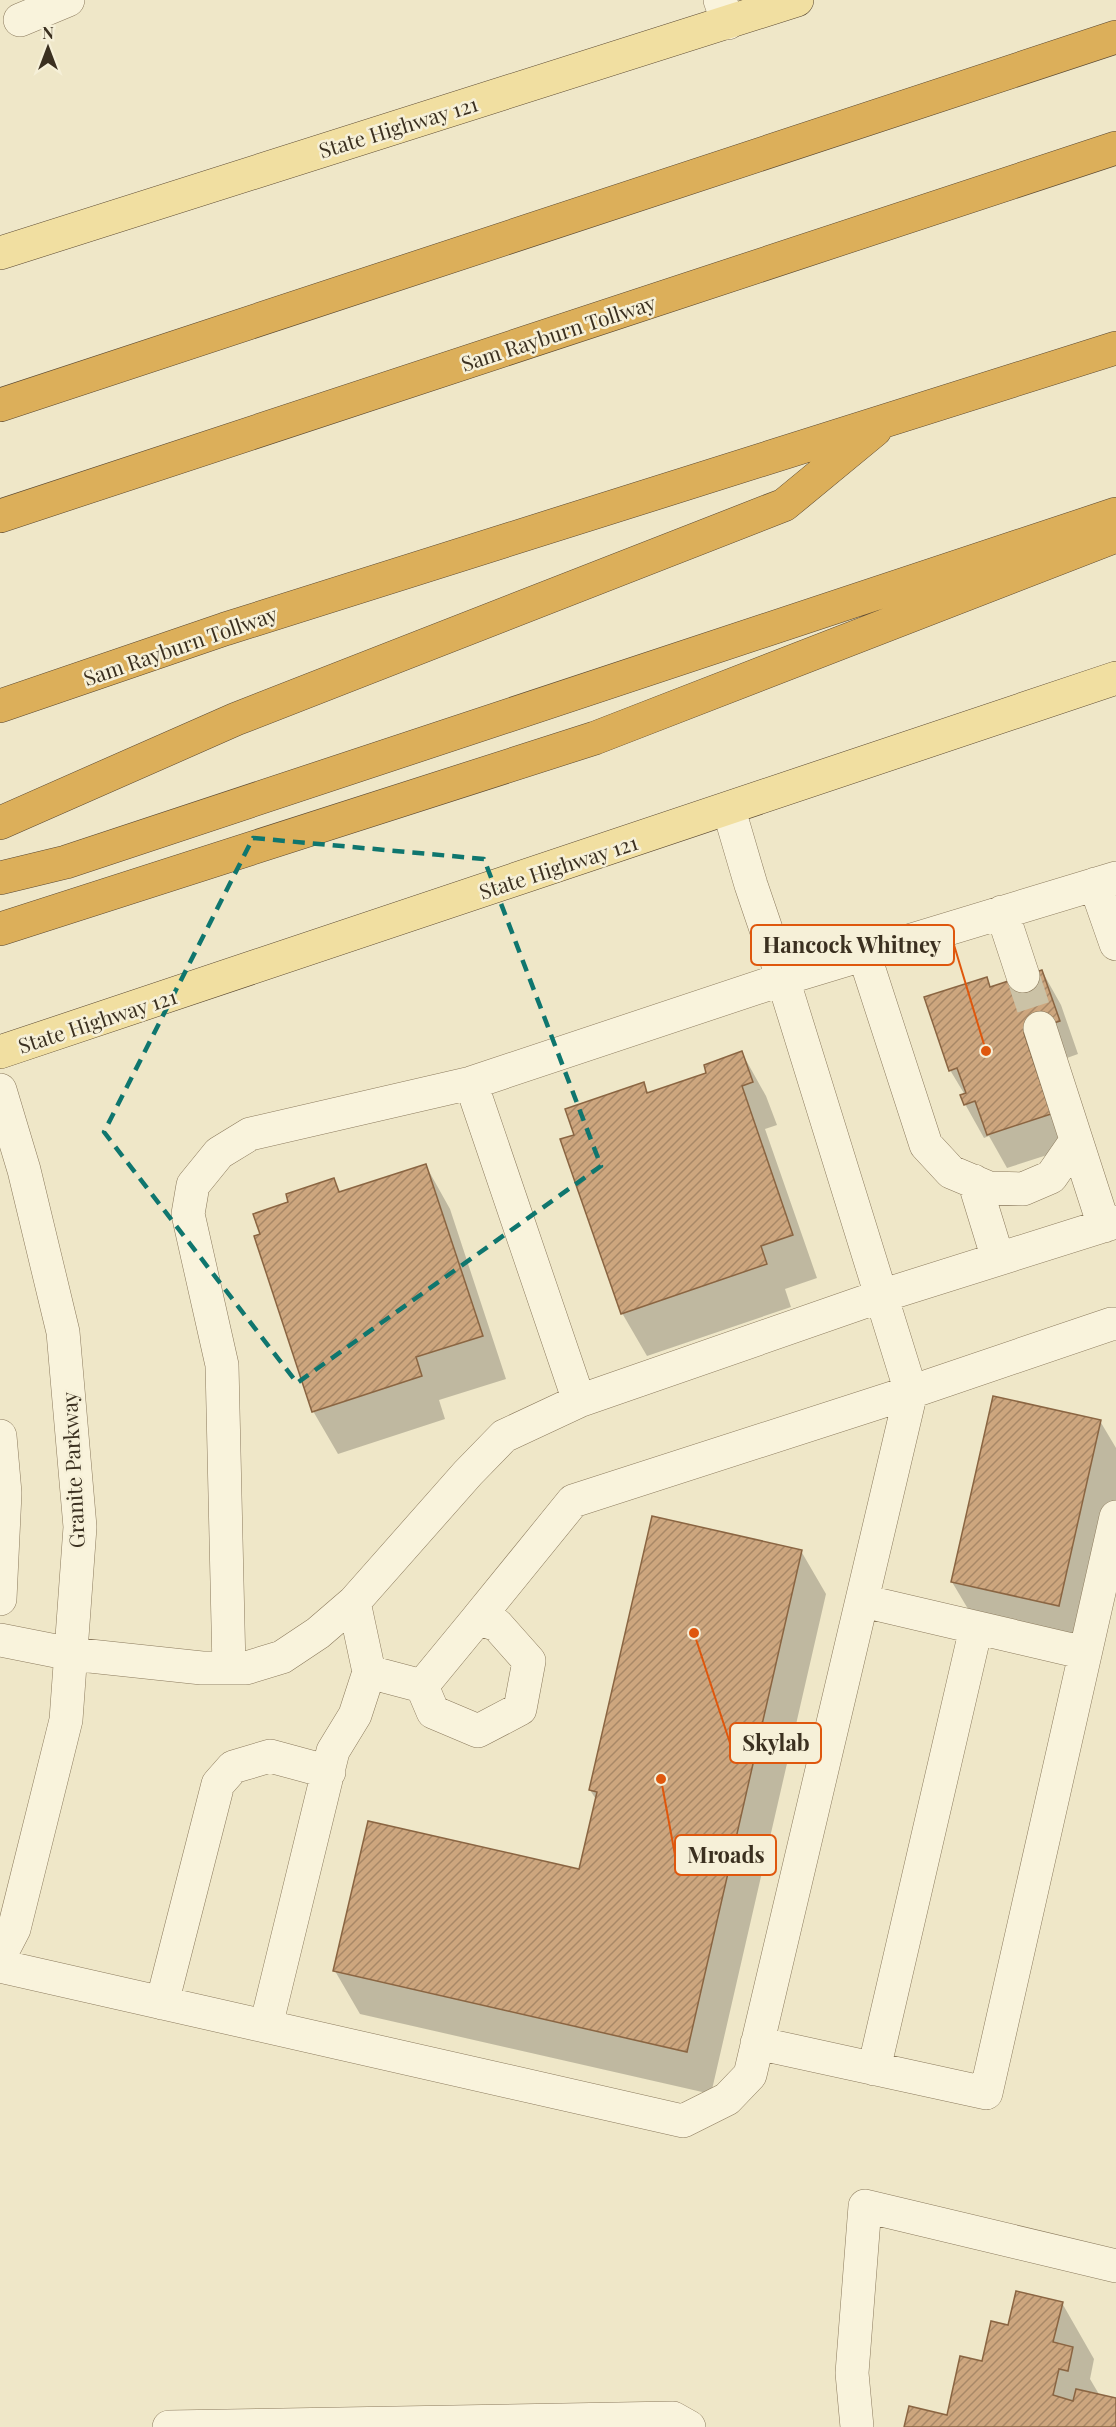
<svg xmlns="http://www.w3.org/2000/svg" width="1116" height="2427" viewBox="0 0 1116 2427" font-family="'Playfair Display',serif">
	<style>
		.shadow { fill: #0003 }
		.building { fill: url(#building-hatch); stroke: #8a6542; stroke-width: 1.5 }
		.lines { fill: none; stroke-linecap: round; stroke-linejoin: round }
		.minor-tunnel { stroke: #cbc2a6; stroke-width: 33; stroke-dasharray: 33 16; stroke-linecap: butt }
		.minor-casing { stroke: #8b7a5d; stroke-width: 34 }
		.major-casing { stroke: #594731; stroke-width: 34 }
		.highway-casing { stroke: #594731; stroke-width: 34 }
		.minor { stroke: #f9f3dc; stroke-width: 33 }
		.major { stroke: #f1dfa1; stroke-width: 33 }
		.highway { stroke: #dcaf5a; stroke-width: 33 }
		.marked { fill: none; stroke: #0f766e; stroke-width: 4.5; stroke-dasharray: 12 8; stroke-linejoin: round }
		.labels { text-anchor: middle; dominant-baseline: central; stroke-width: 5; stroke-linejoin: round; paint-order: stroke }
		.street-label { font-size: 21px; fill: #3b3020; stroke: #f6f0d8 }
		.leader { fill: none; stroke: #df570d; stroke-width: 2 }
		.callout-dot { fill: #df570d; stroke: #f6f0d8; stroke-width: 2 }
		.callout { fill: #f6f0d8; stroke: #df570d; stroke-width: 2 }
		.callout-label { font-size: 22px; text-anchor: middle; font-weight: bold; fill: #3b3020 }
	</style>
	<defs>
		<pattern id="building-hatch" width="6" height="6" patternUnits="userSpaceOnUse" patternTransform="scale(1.5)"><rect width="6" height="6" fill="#cda67e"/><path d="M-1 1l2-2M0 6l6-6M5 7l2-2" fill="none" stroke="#a88867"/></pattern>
	</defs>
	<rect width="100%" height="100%" fill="#efe7c8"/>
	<path class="shadow" d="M1042,971L1061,1005L1078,1054L1042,1067L1069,1148L1007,1168L989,1136L984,1138L965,1104V1095L950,1070L986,978L991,988Z
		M742,1053L766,1096L777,1125L765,1129L817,1278L785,1289L791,1307L647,1356L622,1313L576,1136L643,1084L649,1094L708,1074Z
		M426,1166L450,1209L506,1379L439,1400L445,1419L338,1454L313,1411L262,1235L290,1203L333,1180L341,1193Z
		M1100,1421L1116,1448V1504L1083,1648L977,1624L952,1582Z
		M801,1551L826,1594L711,2094L360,2014L335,1971L580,1871L597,1801L590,1790Z
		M1062,2303L1094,2359L1090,2379L1100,2396L1116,2400V2427H906L948,2416L1009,2327Z"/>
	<path class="building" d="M1042,970L1060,1021L1024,1033L1051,1114L987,1135L975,1101L964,1105L960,1095L966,1093L957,1068L949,1071L924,997L987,977L990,987Z
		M742,1051L753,1082L742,1086L793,1235L761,1246L767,1264L621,1314L560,1139L574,1135L565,1109L644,1082L647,1093L706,1073L704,1065Z
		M426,1164L483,1336L416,1357L422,1376L312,1412L254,1236L260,1234L253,1214L288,1202L286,1194L334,1178L339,1192Z
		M993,1396L1101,1420L1059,1606L951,1582Z
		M652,1516L802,1550L687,2052L333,1971L368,1821L579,1869L597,1792L589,1790Z
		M1016,2291L1063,2302L1053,2342L1073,2347L1068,2371L1059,2369L1053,2395L1073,2401L1076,2389L1116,2398V2427H904L909,2406L947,2415L960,2356L982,2361L991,2321L1008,2325Z"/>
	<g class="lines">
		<path class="minor-tunnel" d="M1023,976L1040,1028"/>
		<defs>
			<path id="minor" d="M720,0L728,23
				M20,20L68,0
				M1095,884L1116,944
				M1002,912L1023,976
				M864,954L926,1145L951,1172L989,1188L1023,1189L1051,1177L1076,1141
				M1040,1028L1104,1226
				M471,1083L579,1401
				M0,1090L24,1170L63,1332L80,1527L66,1720L14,1929L0,1956
				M974,1181L998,1259
				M0,1436L5,1493L0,1599
				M863,1601L1085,1653
				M478,1618L573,1501L911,1392L1111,1324H1116
				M478,1618L497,1625L529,1661L520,1709L478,1731L433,1712L422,1686Z
				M0,1640L71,1654L202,1668H246L282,1657L318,1633L354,1602L468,1473L504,1436L579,1401L881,1296L1116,1222
				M229,1668L222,1365L188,1214L193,1185L219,1153L250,1134L471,1083L783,979L1116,878
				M369,1672L422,1686
				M0,1966L683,2121L727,2099L750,2075L911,1392L783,979L751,885L729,810
				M162,2003L218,1784L233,1767L270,1756L329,1772
				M266,2026L333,1751L355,1715L369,1672L354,1602
				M757,2043L986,2093L1116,1517
				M874,2069L976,1628
				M169,2427L673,2418L689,2427
				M857,2427L852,2373L865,2206L1116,2266"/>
			<path id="major" d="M0,253L797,0
				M0,1052L1116,678"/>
			<path id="highway" d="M0,405L1116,37
				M0,516L1116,148
				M0,706L225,629L1116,348
				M0,823L236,719L784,505L875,430
				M0,878L66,862L1116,514
				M0,929L595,738L1116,536"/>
		</defs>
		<use href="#minor" class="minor-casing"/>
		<use href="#major" class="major-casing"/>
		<use href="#highway" class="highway-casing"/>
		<use href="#minor" class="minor"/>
		<use href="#major" class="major"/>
		<use href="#highway" class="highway"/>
	</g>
	<path class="marked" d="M253,838L484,859L601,1166L297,1383L104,1132Z"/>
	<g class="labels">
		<g class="street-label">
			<text transform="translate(398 126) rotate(-17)">State Highway 121</text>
			<text transform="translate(558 332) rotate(-18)">Sam Rayburn Tollway</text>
			<text transform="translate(180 645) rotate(-19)">Sam Rayburn Tollway</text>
			<text transform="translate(558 866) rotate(-18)">State Highway 121</text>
			<text transform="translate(97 1020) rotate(-18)">State Highway 121</text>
			<text transform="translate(72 1470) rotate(-93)">Granite Parkway</text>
		</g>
	</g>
	<path class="leader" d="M986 1051L954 945M694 1633L730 1743M661 1779L675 1855"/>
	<g class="callout-dot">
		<circle cx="986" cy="1051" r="6"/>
		<circle cx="694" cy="1633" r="6"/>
		<circle cx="661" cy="1779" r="6"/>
	</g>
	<g class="callout">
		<rect x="751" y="925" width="203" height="40" rx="6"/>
		<rect x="730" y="1723" width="91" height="40" rx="6"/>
		<rect x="675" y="1835" width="101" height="40" rx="6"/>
	</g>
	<g class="callout-label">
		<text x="852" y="953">Hancock Whitney</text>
		<text x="776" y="1751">Skylab</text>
		<text x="726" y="1863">Mroads</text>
	</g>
	<g transform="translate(48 48)" stroke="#f6f0d8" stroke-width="4.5" paint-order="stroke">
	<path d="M0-4.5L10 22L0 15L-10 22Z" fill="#3b3020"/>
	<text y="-9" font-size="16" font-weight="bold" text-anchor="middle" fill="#3b3020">N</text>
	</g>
</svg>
